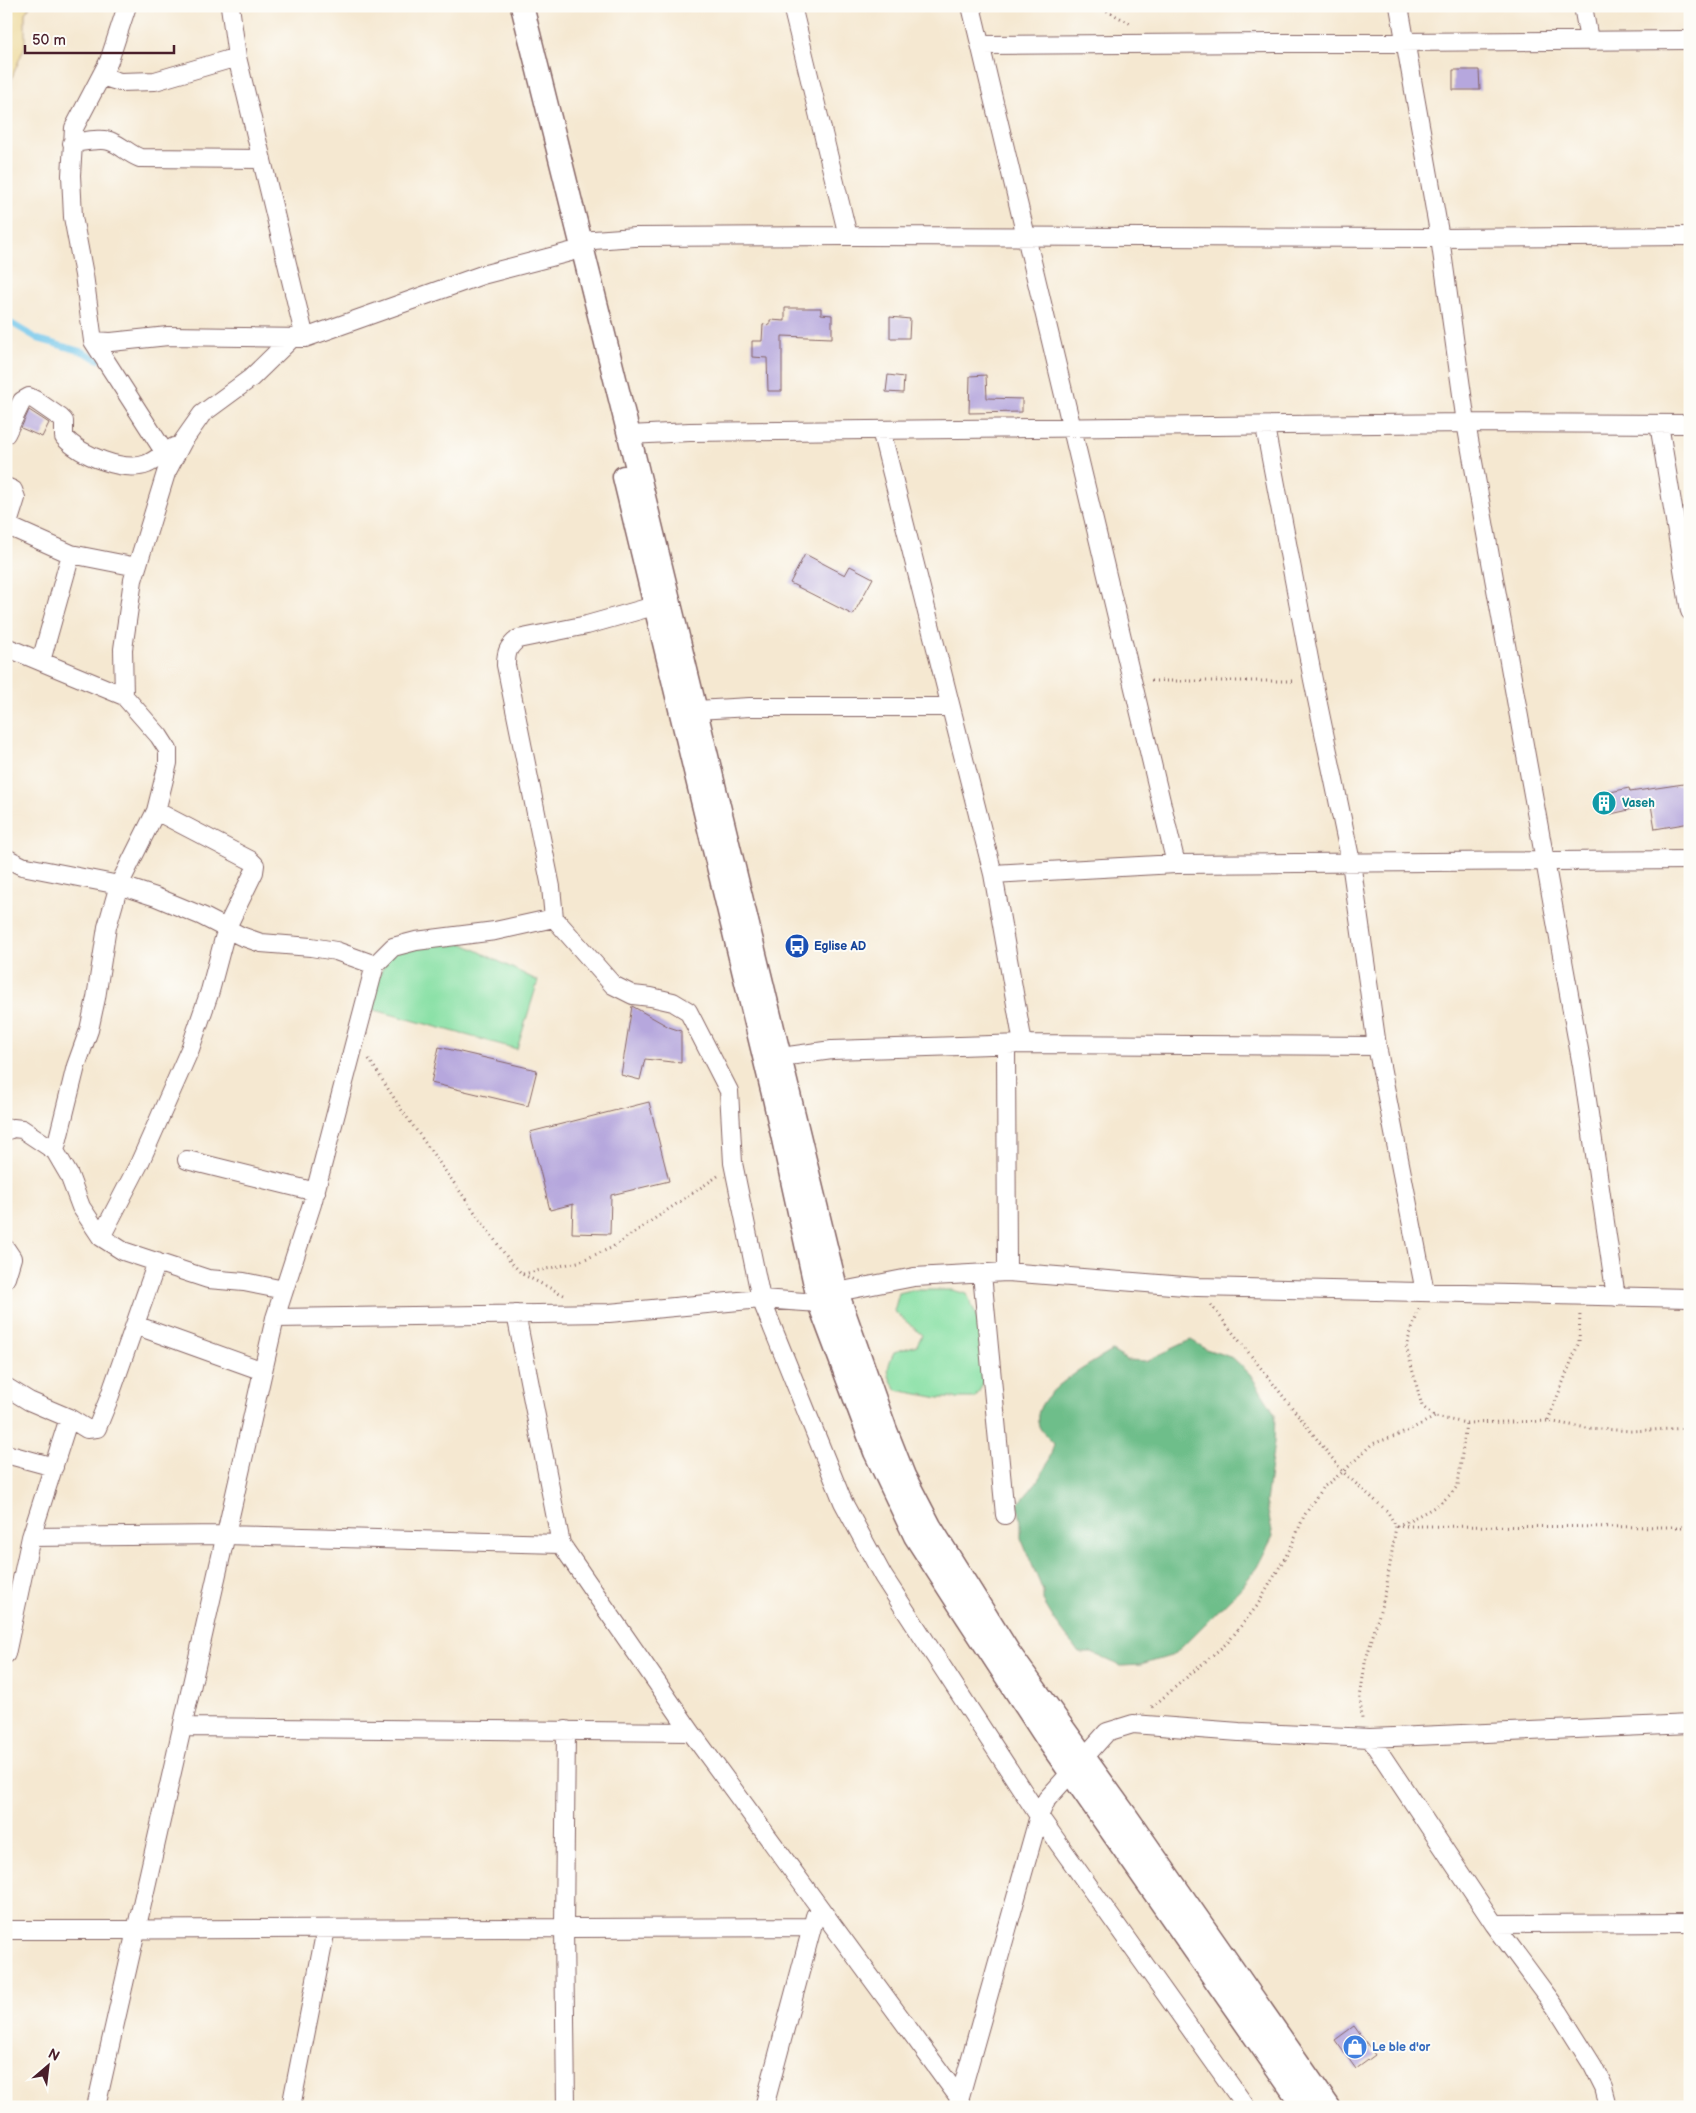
<svg xmlns="http://www.w3.org/2000/svg" width="1696" height="2113" viewBox="0 0 1696 2113" font-family="'Balsamiq Sans',sans-serif">
	<style>
		.green { fill: #88e0a5; stroke: #698068 }
		.forest { fill: #6ebe8a; stroke: #5c6e5a }
		.sand { fill: #eeda9e; stroke: #9c7c64 }
		.lines { fill: none; stroke-linecap: round; stroke-linejoin: round }
		.stream { stroke: #6dc4ea; stroke-width: 6 }
		.building { fill: #b6a7dd }
		.minor-casing { stroke: #866565; stroke-width: 20 }
		.tertiary-casing { stroke: #866565; stroke-width: 25 }
		.path { stroke: #866565; stroke-width: 3; stroke-dasharray: 1 4; stroke-linecap: butt }
		.minor { stroke: #fff; stroke-width: 18 }
		.tertiary { stroke: #fff; stroke-width: 22 }
		.labels { text-anchor: middle; dominant-baseline: central; stroke-width: 4; stroke-linejoin: round; paint-order: stroke }
		.culture-label { font-size: 12px; font-weight: bold; fill: #0d838f; stroke: #fdfcf7; text-anchor: start }
		.transit-label { font-size: 12px; font-weight: bold; fill: #164399; stroke: #fdfcf7; text-anchor: start }
		.shop-label { font-size: 12px; font-weight: bold; fill: #366cbe; stroke: #fdfcf7; text-anchor: start }
	</style>
	<rect width="100%" height="100%" fill="#fdfcf7"/>
	<filter id="ink" filterUnits="userSpaceOnUse"><feTurbulence type="fractalNoise" baseFrequency=".02" numOctaves="2"/><feDisplacementMap in="SourceGraphic" scale="10" xChannelSelector="R" yChannelSelector="G"/><feConvolveMatrix kernelMatrix="1 2 1 2 8 2 1 2 1" color-interpolation-filters="sRGB"/></filter>
	<filter id="wash" filterUnits="userSpaceOnUse"><feTurbulence type="fractalNoise" baseFrequency=".0096" numOctaves="4" result="noise"/><feDisplacementMap in="SourceGraphic" scale="20" xChannelSelector="R" yChannelSelector="G"/><feGaussianBlur stdDeviation="1.12" result="paint"/><feColorMatrix in="noise" values="0 0 0 0 0 0 0 0 0 0 0 0 0 0 0 0 0 1.4 0 .05"/><feComposite in="paint" operator="in"/></filter>
	<g filter="url(#wash)">
		<rect width="100%" height="100%" fill="#f5e8d1"/>
		<path class="green" d="M450,937L538,981L517,1049L364,1007L393,947Z
			M911,1290H952L967,1294C981,1327 998,1365 975,1398H939L897,1390C886,1375 886,1369 894,1352L917,1345L922,1335L894,1311L899,1293Z"/>
		<path class="forest" d="M1191,1340L1206,1349L1233,1358L1250,1374L1275,1414L1274,1442L1266,1502L1273,1536L1257,1567L1240,1589L1174,1655L1141,1665L1121,1666L1092,1653H1079L1055,1621L1043,1601V1591L1021,1538V1521L1018,1504C1037,1483 1047,1470 1054,1444C1050,1439 1041,1432 1039,1426C1028,1395 1090,1365 1112,1351L1127,1360L1146,1361Z"/>
		<path class="sand" d="M6,6H30L25,13V46L12,77L6,130Z"/>
		<g class="lines">
			<path class="stream" d="M6,320L38,339L83,352L99,360"/>
		</g>
		<g id="blocks">
			<path class="building" d="M1453,70H1479L1480,90H1453Z
				M785,308H821V314L832,315V338L782,336V391H768L767,358L752,357V341H762L763,324L770,325V320L785,321Z
				M890,317L910,319L909,338H890Z
				M888,375L904,377L903,393L886,392Z
				M986,375L987,398L1022,399V412L969,413L970,376Z
				M29,410L49,423L42,437L21,428Z
				M805,554L845,575L850,566L873,578L853,615L790,583Z
				M1690,783V823L1655,829L1651,805L1611,814L1606,793L1629,788L1630,792Z
				M632,1006L669,1027L681,1031V1063L645,1059L640,1080L621,1075Z
				M439,1047L537,1070L528,1106L431,1083Z
				M649,1102L669,1181L611,1195L610,1234L572,1233L573,1204L550,1210L530,1132Z
				M1354,2026L1375,2055L1356,2069L1335,2040Z"/>
		</g>
	</g>
	<g filter="url(#ink)">
		<use href="#blocks" fill-opacity="0" stroke="#866565" stroke-width="1"/>
		<g class="lines">
			<defs>
				<path id="minor" d="M127,6L109,61L74,128L71,175L73,217L84,275L93,341L165,453
					M230,6L237,57L305,338
					M792,6L848,236
					M971,6L1176,864
					M1399,6L1440,238L1466,423L1582,1066L1616,1297
					M1583,6L1589,40
					M981,45L1690,40
					M101,76L120,82L155,81L237,57
					M72,143C83,142 102,137 112,142C122,146 129,154 140,158L262,159
					M580,241L635,237L848,236L1440,238L1690,236
					M93,341L111,342L168,336L305,338L482,275L570,252
					M1659,424L1690,611
					M1265,427L1313,680L1351,862L1377,1046L1425,1292
					M881,430L993,874L1023,1044
					M6,434L22,401L29,397L35,400L61,418L64,421V437C80,455 124,473 147,464C156,460 165,452 174,447
					M629,435L690,432L1466,423L1690,424
					M6,487L13,490L16,498L6,530
					M8,526L71,554L137,567
					M6,647L124,696L159,736L168,750V763L156,811L119,885L107,927L96,998L89,1030L76,1066L55,1151
					M41,661L71,554
					M124,696L123,649L133,580L166,473L183,441L202,414L251,378L292,338
					M696,710L750,707H950
					M6,858L22,866L119,885L156,897L202,916L241,936L261,943L311,947L336,951L375,965
					M993,874L1176,864L1690,860
					M554,918L551,887L506,665C506,652 508,647 518,639L587,625L654,606
					M1006,1046L1007,1272
					M781,1057L832,1050L1023,1044L1377,1046
					M6,1131L13,1128L22,1129L55,1151L69,1175L81,1207L101,1237L123,1251L208,1279L244,1282L284,1290
					M187,1160L316,1192
					M101,1237L140,1162L190,1049L210,991L227,927L254,872L255,865L250,860L156,811
					M6,1249L12,1258L6,1278
					M982,1274L1005,1515
					M516,1314L561,1544L691,1732L960,2099
					M275,1318L609,1313L761,1299L819,1303L837,1292L914,1277L1007,1272L1197,1287L1690,1298
					M135,1325L263,1371
					M6,1387L29,1401L69,1418L31,1537L6,1654
					M69,1418L87,1429L97,1428L108,1401L157,1262
					M6,1454L54,1467
					M31,1537L225,1535L561,1544
					M182,1727L691,1732
					M1370,1738L1494,1924L1559,2012L1593,2066L1604,2088L1609,2107
					M1494,1924L1690,1923
					M6,1930L812,1927
					M96,2107L275,1318L312,1204L375,965L393,947L416,941L495,931L554,918L613,985L633,995L651,997L673,1002L688,1011L729,1091L733,1163L761,1299L843,1502L883,1576L1039,1816L1246,2107
					M291,2107L326,1929
					M566,2107L564,1927L566,1730
					M764,2107L815,1916
					M957,2107L1039,1816L1047,1799L1107,1732L1133,1724L1239,1732L1370,1738L1690,1724"/>
				<path id="tertiary" d="M522,6L629,435L837,1292L885,1428L904,1476L930,1526L1010,1654L1127,1817L1329,2107
					M624,477L774,1098L819,1303L875,1452L915,1536L960,1606L1047,1739L1304,2107"/>
			</defs>
			<use href="#minor" class="minor-casing"/>
			<use href="#tertiary" class="tertiary-casing"/>
			<path class="path" d="M1098,6L1133,25
				M1151,681H1295
				M369,1059L401,1109L509,1260L522,1274L564,1295
				M523,1274L578,1262L611,1248L718,1176
				M1211,1305L1343,1472L1387,1511L1396,1526L1386,1590L1365,1663L1360,1698L1362,1719
				M1419,1309L1406,1346L1422,1406L1435,1417L1466,1423L1548,1421L1587,1428L1631,1431L1690,1428
				M1548,1420L1579,1342L1580,1312
				M1396,1526L1690,1527
				M1397,1526C1420,1514 1443,1507 1458,1485L1466,1423
				M1152,1707L1228,1642L1257,1606L1290,1549L1304,1516L1322,1488L1343,1472L1372,1444L1401,1434L1435,1417"/>
			<use href="#minor" class="minor"/>
			<use href="#tertiary" class="tertiary"/>
		</g>
	</g>
	<defs>
		<symbol id="building-disc" viewBox="-11 -11 22 22"><circle r="9.5" fill="#0f9aa8" stroke="#fdfcf7"/><path d="M-4-6H4V6H1V3H-1V6H-4ZM-2.5-4.3h1.7v1.8h-1.7ZM.8-4.3h1.7v1.8H.8ZM-2.5-1h1.7V.8h-1.7ZM.8-1h1.7V.8H.8Z" fill="#fff"/></symbol>
		<symbol id="bus-disc" viewBox="-11 -11 22 22"><circle r="9.5" fill="#1a4fb4" stroke="#fdfcf7"/><path d="M-5-6H5V4H4V6H2V4H-2V6H-4V4H-5ZM-3.5-4V0h7V-4ZM-3.5 1.2v1.5H-2V1.2ZM2 1.2v1.5H3.5V1.2Z" fill="#fff"/></symbol>
		<symbol id="shop-disc" viewBox="-11 -11 22 22"><circle r="9.5" fill="#3f7fe0" stroke="#fdfcf7"/><path d="M-5-2.5h2.3a2.7 3.5 0 0 1 5.4 0H5L5.5 6h-11ZM-1.5-2.5h3a1.5 2.3 0 0 0-3 0Z" fill="#fff"/></symbol>
	</defs>
	<g fill-rule="evenodd">
		<use href="#building-disc" x="1590" y="789" width="28" height="28"/>
		<use href="#bus-disc" x="783" y="932" width="28" height="28"/>
		<use href="#shop-disc" x="1341" y="2033" width="28" height="28"/>
	</g>
	<g class="labels">
		<g class="culture-label">
			<text x="1622" y="803">Vaseh</text>
		</g>
		<g class="transit-label">
			<text x="814" y="946">Eglise AD</text>
		</g>
		<g class="shop-label">
			<text x="1372" y="2047">Le ble d'or</text>
		</g>
	</g>
	<rect width="1696" height="2113" fill="none" stroke="#fdfcf7" stroke-width="25"/>
	<g transform="translate(48 2066) rotate(28)" stroke="#fdfcf7" stroke-width="4" paint-order="stroke">
	<path d="M0-4L9 19L0 12L-9 19Z" fill="#4a1f2b"/>
	<text y="-8" font-size="14" font-weight="bold" text-anchor="middle" fill="#4a1f2b">N</text>
	</g>
	<path d="M25 45v8h149v-8" fill="none" stroke="#4a1f2b" stroke-width="2.5"/>
	<text x="32" y="45" font-size="15" fill="#4a1f2b" stroke="#fdfcf7" stroke-width="4" paint-order="stroke">50 m</text>
</svg>
